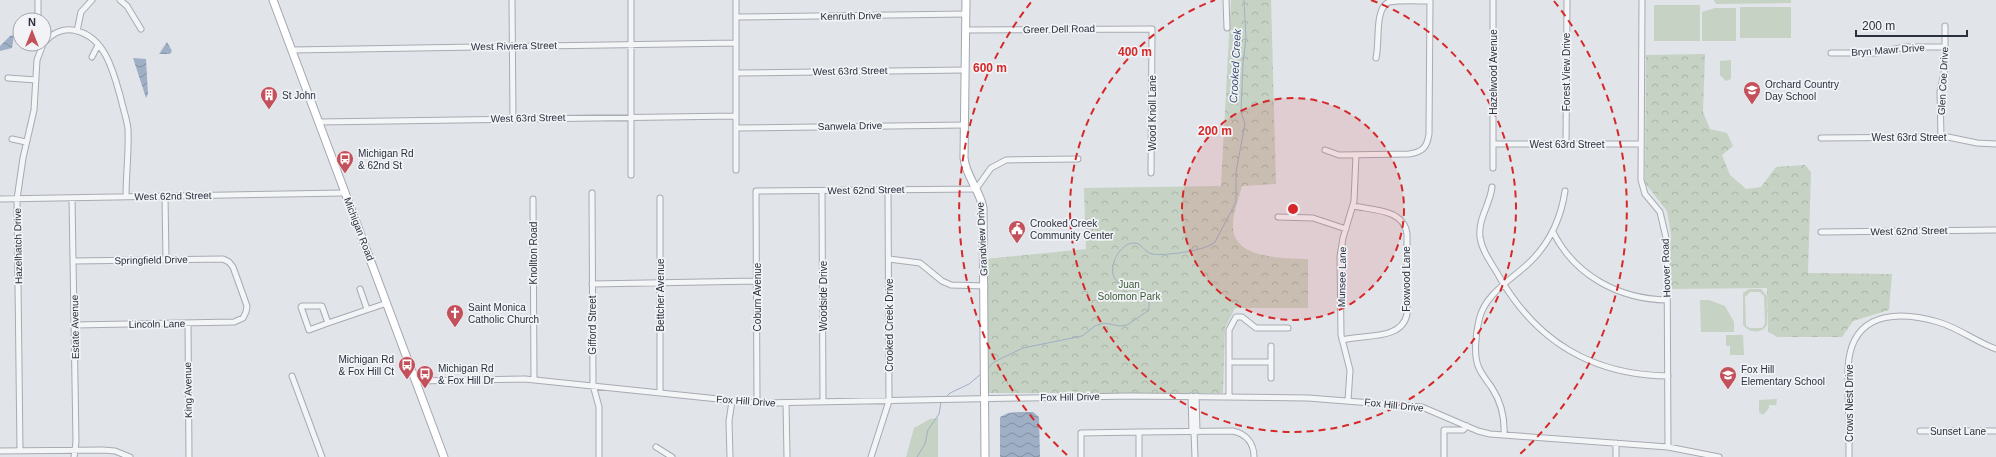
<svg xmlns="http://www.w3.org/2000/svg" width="1996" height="457" viewBox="0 0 1996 457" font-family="Helvetica,sans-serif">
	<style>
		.green { fill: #c6d2c3; fill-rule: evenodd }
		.forest { fill: url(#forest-crowns) }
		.water { fill: url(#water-waves) }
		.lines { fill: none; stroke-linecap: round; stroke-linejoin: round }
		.stream { stroke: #9fafc6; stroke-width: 1 }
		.minor-casing { stroke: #a7abb3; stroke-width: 7 }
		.major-casing { stroke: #a2a8b3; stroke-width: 9 }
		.minor { stroke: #f4f5f7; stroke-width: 5 }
		.major { stroke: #fff; stroke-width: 7 }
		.ring { fill: none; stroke: #d62828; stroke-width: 2; stroke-dasharray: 7 5 }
		.labels { text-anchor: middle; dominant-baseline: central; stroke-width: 3.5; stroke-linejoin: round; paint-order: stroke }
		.street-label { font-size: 10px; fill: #2b313f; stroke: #f1f3f6 }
		.poi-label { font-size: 10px; fill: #2b313f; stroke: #f1f3f6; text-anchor: start }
		.park-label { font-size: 10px; fill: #3d5a39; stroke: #f1f3f6 }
		.water-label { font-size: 11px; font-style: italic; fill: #384d70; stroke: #f1f3f6 }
		.centre { fill: #d62828; stroke: #f1f3f6; stroke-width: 2 }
		.ring-label { font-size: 12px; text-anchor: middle; font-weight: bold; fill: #d62828; stroke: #f1f3f6; stroke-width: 3.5; stroke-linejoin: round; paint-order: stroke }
	</style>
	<defs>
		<pattern id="forest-crowns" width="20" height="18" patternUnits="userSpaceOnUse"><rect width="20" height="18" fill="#c6d2c3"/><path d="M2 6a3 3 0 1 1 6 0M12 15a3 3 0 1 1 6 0" fill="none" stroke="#aab5a9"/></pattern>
		<pattern id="water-waves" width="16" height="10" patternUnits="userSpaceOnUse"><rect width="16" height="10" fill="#9fafc6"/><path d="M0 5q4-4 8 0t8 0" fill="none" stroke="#828fa2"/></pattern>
	</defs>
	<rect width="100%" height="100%" fill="#e1e4e9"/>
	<path class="green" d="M1714,0H1791V3L1716,4Z
		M1654,5H1700V41H1654Z
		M1740,7H1791V38H1740Z
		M1715,8H1736V41H1702V12Z
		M1731,60V79L1726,81L1720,75V61Z
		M1749,289H1761L1767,296V325C1762,334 1749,333 1743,325V293ZM1750,292H1760L1764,296L1765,324L1762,328H1750L1746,326L1745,297Z
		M1700,300H1709L1725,306L1734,322V332H1701Z
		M1726,335H1743L1744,355H1730V346H1726Z
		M1777,399L1776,405H1769V408L1763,415L1759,412V400Z
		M938,418V457H906L914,428L930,419Z"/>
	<path class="forest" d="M1231,0H1271L1276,184L1242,186C1239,199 1232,214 1233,228C1235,260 1286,258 1308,259V308H1235L1225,328L1223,393H988L985,259L1086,249L1084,188L1221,186Z
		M1705,54L1703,112L1710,129L1727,133L1733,146L1722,155L1730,175L1746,189L1761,187L1776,167L1805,165L1811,172L1808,273L1892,274L1889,310L1853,321L1842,337H1778L1768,332L1767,288L1671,289V234L1667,211L1645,183L1646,55Z"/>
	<path class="water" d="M14,35L12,48L0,51V46L10,36Z
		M167,42L172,51L170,54H159Z
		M133,58L146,59L148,94L146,98Z
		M1019,412H1033L1039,417L1040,457H1000V417L1008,413Z"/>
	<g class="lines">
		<path class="stream" d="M988,368L994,362L1023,348L1082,336L1095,326L1104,323L1120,326L1127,325L1149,310V295C1137,280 1123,290 1115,279C1107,267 1120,243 1134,243C1142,243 1144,252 1152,254C1164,256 1206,251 1215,242L1236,202V172L1245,124L1241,112L1243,63L1246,39L1244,0
			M946,397L950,393L969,384L981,374
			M917,457L925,444L928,430L939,414L941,402"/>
		<defs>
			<path id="minor" d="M38,0V20
				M120,0L127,6L141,29
				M512,0L513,119
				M631,0V175
				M1226,0L1227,28
				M1642,0L1641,180L1645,194L1660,212L1667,242L1668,447
				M736,17L966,14
				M966,30L1152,29L1151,173
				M77,31L81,12L92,0
				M44,43C52,33 64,27 77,31C106,38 114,74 121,99C123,109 127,119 128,129C129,152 126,174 126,197
				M292,50L736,43
				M1831,53H1876L1905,47H1945
				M92,57L98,45
				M1376,58C1380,44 1374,8 1389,2C1400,0 1418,1 1430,1
				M736,73L964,70
				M8,78L36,80
				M319,122L736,116
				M736,128L964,125
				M1941,137L1940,92L1945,68V26
				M1821,138L1948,137L1977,143L1996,144
				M12,139L26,142
				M1493,144H1641
				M1566,144L1567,0
				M1325,150L1339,155L1409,154C1422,152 1427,148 1429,134L1430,0
				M1493,168V0
				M736,170V0
				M1492,187C1490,205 1478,218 1480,237C1482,252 1493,265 1500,278C1538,343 1593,375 1668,376
				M822,191L823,402
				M592,193L593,385L599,407V457
				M165,196L166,259
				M72,198L76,442L74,457
				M660,198V393
				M0,199L345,193
				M533,199L534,380
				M1278,217L1313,218L1346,229
				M1553,232C1575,276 1619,299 1667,300
				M1821,232L1996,230
				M889,259L920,263L942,281L951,285L985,286
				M74,261L223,259L229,262L233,267L247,306L246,312L243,318L234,322L75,325
				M592,284L757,281
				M360,289L367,309
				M302,306H322L328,323L309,330L301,307Z
				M188,323L189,457
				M328,323L387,303
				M1342,340C1363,334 1402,341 1407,314V234C1404,209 1372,210 1353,206
				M1271,346V378
				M1229,362H1271
				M292,376L322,457
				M416,381L525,379L757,403L1129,396L1308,398L1422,407L1478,431L1490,434L1668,447L1719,457
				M1191,396L1192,432
				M1196,396L1197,432
				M1229,397V330L1236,317H1242L1256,328H1288
				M1348,401L1350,370L1341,335L1340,256L1343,238L1354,201L1356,155
				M757,403L756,191L976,189L991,168L1006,160L1078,159
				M786,403L787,457
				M1920,431H1996
				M1139,432L1233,431C1246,434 1254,443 1254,457
				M1194,432L1195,457
				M1504,435C1505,418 1501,402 1492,388C1488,382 1482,375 1479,368C1473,356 1476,333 1479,320C1485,293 1513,279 1531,261C1550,242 1561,218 1565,191
				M1616,443V457
				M656,447L672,457
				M0,451L103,450L115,451L130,457
				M20,451L17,199L23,158L34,110L37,60L43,44
				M730,457L729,421L732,401
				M871,457L889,401L888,190
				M1081,457V433L1139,432V457
				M1444,457V430H1463L1467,426
				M1849,457C1849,435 1849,412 1848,390C1848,378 1847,365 1850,353C1860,310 1904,312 1938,322C1959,328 1976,342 1996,349"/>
			<path id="major" d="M273,0L444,457
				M966,0L964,158C966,177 980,190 983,208L985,457"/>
		</defs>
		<use href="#minor" class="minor-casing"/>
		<use href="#major" class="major-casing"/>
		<use href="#minor" class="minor"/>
		<use href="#major" class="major"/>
	</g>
	<circle cx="1293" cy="209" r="111" fill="#d62828" fill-opacity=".12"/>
	<g class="ring">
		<circle cx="1293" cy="209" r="111"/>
		<path d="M1371 0A223 223 0 1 1 1215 0"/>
		<path d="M1067 455A334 334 0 0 1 1032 1M1554 1A334 334 0 0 1 1519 455"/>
	</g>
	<defs>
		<symbol id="school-pin" viewBox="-11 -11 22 30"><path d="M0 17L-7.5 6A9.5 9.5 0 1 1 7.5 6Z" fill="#c3515b" stroke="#f1f3f6"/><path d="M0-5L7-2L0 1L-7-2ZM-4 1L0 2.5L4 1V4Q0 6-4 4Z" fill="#fff"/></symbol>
		<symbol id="building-pin" viewBox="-11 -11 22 30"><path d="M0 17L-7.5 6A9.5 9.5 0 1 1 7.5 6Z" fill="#c3515b" stroke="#f1f3f6"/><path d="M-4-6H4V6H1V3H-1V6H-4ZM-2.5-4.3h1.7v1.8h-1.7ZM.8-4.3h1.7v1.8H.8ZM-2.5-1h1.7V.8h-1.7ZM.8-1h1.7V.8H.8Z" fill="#fff"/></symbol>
		<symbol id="bus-pin" viewBox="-11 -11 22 30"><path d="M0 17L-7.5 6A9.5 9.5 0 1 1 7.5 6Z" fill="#c3515b" stroke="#f1f3f6"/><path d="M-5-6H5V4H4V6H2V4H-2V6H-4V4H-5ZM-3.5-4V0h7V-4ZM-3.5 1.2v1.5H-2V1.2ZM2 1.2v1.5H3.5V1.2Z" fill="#fff"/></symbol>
		<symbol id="civic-pin" viewBox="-11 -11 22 30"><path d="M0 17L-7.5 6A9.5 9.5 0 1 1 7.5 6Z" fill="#c3515b" stroke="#f1f3f6"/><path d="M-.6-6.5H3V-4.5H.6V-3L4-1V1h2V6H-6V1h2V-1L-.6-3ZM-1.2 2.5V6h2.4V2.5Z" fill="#fff"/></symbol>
		<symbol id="church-pin" viewBox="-11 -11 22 30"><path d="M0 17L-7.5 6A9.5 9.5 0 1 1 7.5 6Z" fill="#c3515b" stroke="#f1f3f6"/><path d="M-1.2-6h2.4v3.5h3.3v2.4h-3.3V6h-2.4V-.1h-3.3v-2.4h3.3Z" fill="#fff"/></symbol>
	</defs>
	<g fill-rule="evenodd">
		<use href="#school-pin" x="1742" y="80" width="20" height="27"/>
		<use href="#building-pin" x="259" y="85" width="20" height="27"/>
		<use href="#bus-pin" x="335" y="149" width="20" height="27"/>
		<use href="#civic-pin" x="1007" y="219" width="20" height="27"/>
		<use href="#church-pin" x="445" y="303" width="20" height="27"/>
		<use href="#bus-pin" x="397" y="355" width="20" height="27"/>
		<use href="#bus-pin" x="415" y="364" width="20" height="27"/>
		<use href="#school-pin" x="1718" y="365" width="20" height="27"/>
	</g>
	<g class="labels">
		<g class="street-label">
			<text transform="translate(851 16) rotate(-1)">Kenruth Drive</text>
			<text transform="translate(1059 29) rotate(-1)">Greer Dell Road</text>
			<text transform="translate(514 46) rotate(-1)">West Riviera Street</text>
			<text transform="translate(1888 50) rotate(-4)">Bryn Mawr Drive</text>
			<text transform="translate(850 71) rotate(-1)">West 63rd Street</text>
			<text transform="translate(1493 72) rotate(-90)">Hazelwood Avenue</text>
			<text transform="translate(1566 72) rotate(-90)">Forest View Drive</text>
			<text transform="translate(1943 81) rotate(-87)">Glen Coe Drive</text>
			<text transform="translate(1152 113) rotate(-90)">Wood Knoll Lane</text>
			<text transform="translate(528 118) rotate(-1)">West 63rd Street</text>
			<text transform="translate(850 126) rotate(-1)">Sanwela Drive</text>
			<text x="1909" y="137">West 63rd Street</text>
			<text x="1567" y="144">West 63rd Street</text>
			<text transform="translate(866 190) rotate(-1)">West 62nd Street</text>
			<text transform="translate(173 196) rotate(-1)">West 62nd Street</text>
			<text transform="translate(359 229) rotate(69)">Michigan Road</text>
			<text transform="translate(1909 231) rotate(-1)">West 62nd Street</text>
			<text transform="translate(982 239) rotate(-93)">Grandview Drive</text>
			<text transform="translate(18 246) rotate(-91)">Hazelhatch Drive</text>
			<text transform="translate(533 253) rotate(-90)">Knollton Road</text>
			<text transform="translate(151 260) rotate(-1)">Springfield Drive</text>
			<text transform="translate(1666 268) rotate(-92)">Hoover Road</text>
			<text transform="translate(1342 277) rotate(-89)">Munsee Lane</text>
			<text transform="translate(1406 279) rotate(-90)">Foxwood Lane</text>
			<text transform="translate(660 295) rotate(-90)">Bettcher Avenue</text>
			<text transform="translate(823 296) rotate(-90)">Woodside Drive</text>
			<text transform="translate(757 297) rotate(-90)">Coburn Avenue</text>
			<text transform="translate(157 324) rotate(-1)">Lincoln Lane</text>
			<text transform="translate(592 325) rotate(-90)">Gifford Street</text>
			<text transform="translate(889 325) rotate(-90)">Crooked Creek Drive</text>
			<text transform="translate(75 327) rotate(-91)">Estate Avenue</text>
			<text transform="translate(188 390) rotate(-91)">King Avenue</text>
			<text transform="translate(1070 397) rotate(-1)">Fox Hill Drive</text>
			<text transform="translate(746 401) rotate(4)">Fox Hill Drive</text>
			<text transform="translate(1849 403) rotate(-90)">Crows Nest Drive</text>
			<text transform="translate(1394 405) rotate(6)">Fox Hill Drive</text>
			<text x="1958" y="431">Sunset Lane</text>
		</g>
		<g class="poi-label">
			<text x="1765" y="84">Orchard Country<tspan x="1765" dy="12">Day School</tspan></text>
			<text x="282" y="95">St John</text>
			<text x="358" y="153">Michigan Rd<tspan x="358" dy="12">&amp; 62nd St</tspan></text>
			<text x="1030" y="223">Crooked Creek<tspan x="1030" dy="12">Community Center</tspan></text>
			<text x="468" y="307">Saint Monica<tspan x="468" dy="12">Catholic Church</tspan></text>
			<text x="394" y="359" text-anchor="end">Michigan Rd<tspan x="394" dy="12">&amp; Fox Hill Ct</tspan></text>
			<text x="438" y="368">Michigan Rd<tspan x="438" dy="12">&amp; Fox Hill Dr</tspan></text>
			<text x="1741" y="369">Fox Hill<tspan x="1741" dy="12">Elementary School</tspan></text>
		</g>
		<g class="park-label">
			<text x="1129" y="284">Juan<tspan x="1129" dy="12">Solomon Park</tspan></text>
		</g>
		<g class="water-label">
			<text transform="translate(1235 66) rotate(-87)">Crooked Creek</text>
		</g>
	</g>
	<circle cx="1293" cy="209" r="6" class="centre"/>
	<g class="ring-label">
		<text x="1135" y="56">400 m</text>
		<text x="990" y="72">600 m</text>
		<text x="1215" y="135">200 m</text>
	</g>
	<g transform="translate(32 32)"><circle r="19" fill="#f1f3f6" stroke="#a2a5ad"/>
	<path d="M0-3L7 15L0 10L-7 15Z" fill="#c3515b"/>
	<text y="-6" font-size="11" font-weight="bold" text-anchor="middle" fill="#2b313f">N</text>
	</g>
	<path d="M1856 30v6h111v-6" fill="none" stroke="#2b313f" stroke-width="2"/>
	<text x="1862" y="30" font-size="12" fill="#2b313f" stroke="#f1f3f6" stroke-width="3" paint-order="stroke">200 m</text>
</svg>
